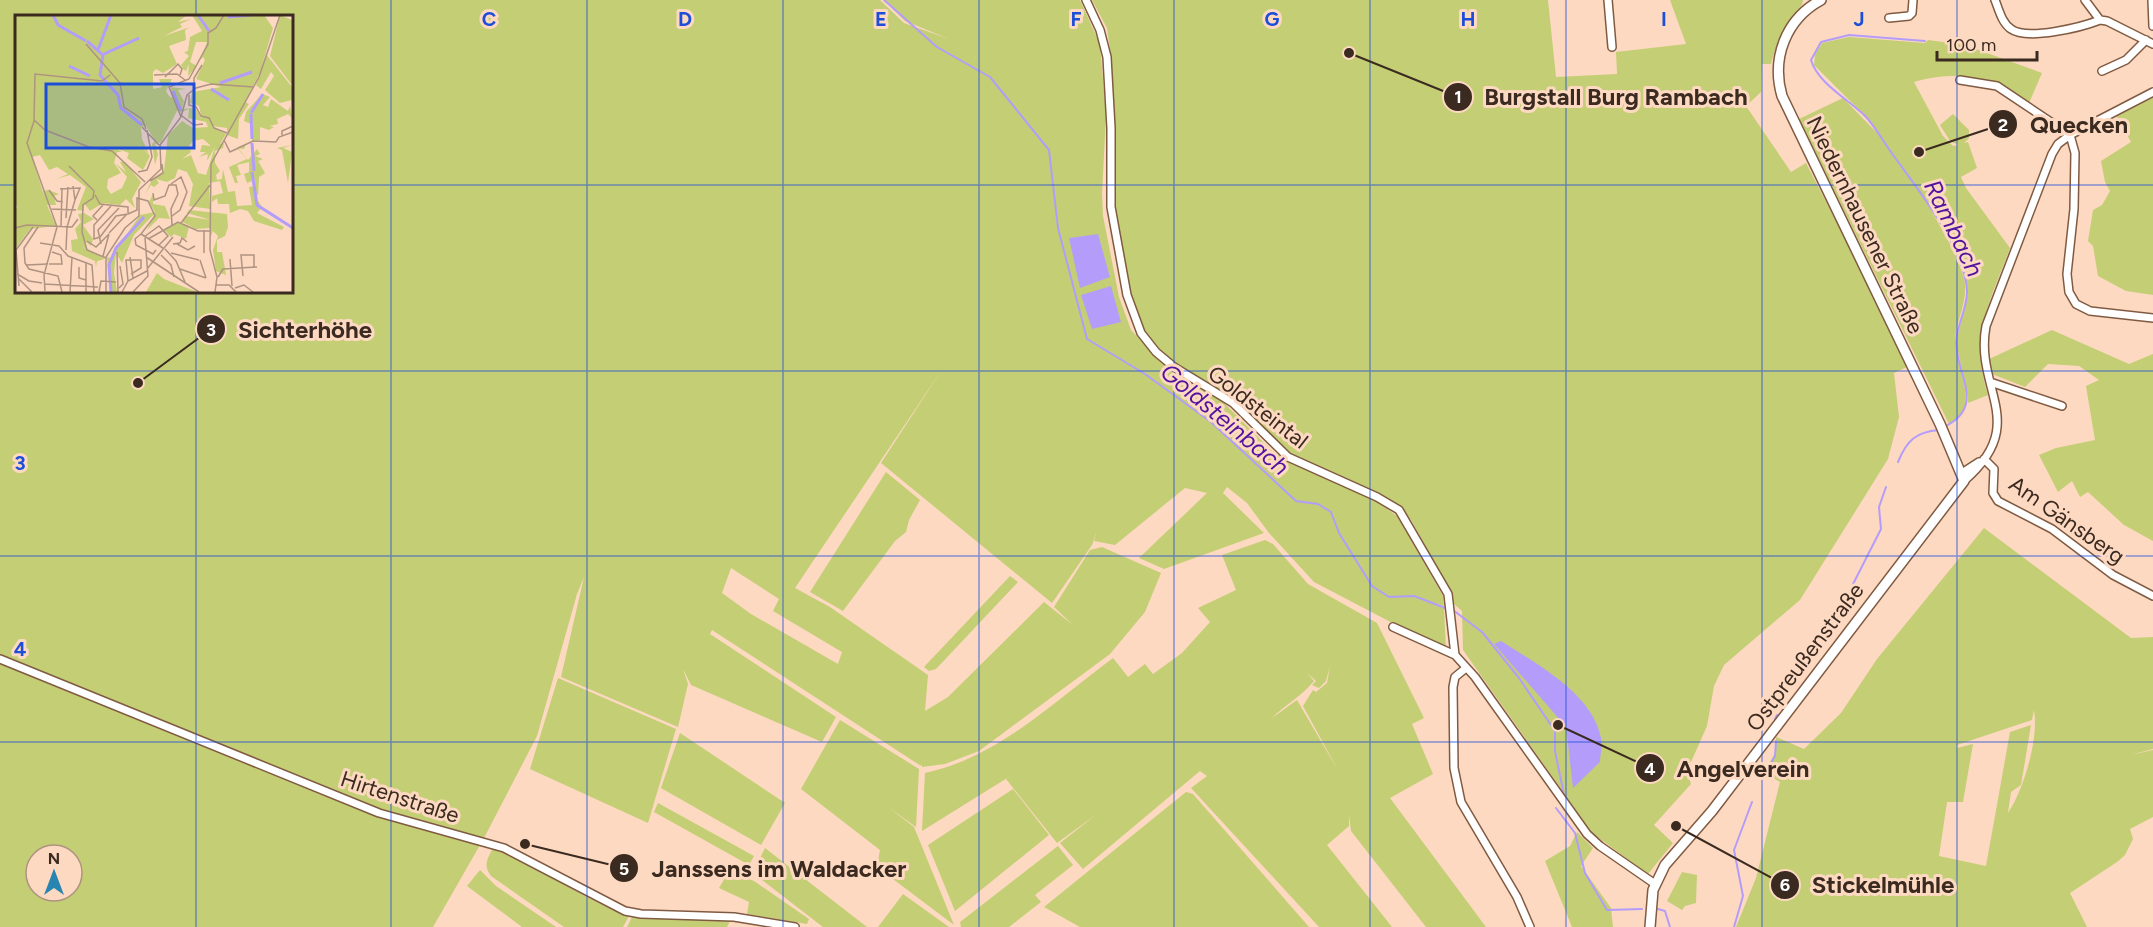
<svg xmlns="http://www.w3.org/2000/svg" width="2153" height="927" viewBox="0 0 2153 927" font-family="Figtree,sans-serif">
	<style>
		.green { fill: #c4ce74; fill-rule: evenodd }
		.water { fill: #b49dfa }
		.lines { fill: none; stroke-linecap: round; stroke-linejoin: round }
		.stream { stroke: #b49dfa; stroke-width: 2 }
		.minor-casing { stroke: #805a41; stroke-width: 10 }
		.major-casing { stroke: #805a41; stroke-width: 12 }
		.minor { stroke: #fff; stroke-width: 7 }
		.major { stroke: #fff; stroke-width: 9 }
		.grid { fill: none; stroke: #1d4ed8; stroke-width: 1.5; stroke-opacity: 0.55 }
		.labels { text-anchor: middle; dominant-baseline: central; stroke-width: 6; stroke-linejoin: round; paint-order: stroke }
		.street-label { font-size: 22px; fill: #3b2a20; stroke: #fdd9c2 }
		.water-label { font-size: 24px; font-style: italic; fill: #50149e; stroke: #fdd9c2 }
		.inset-river { fill: none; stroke: #b49dfa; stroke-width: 3 }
		.inset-road { fill: none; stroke: #af9381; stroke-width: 1.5 }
		.view { fill: #1d4ed8; fill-opacity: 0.15; stroke: #1d4ed8; stroke-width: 3 }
		.inset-edge { fill: none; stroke: #3b2a20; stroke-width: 3 }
		.grid-label { font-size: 20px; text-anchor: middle; font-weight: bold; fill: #1d4ed8; stroke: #fdd9c2; stroke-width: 6; stroke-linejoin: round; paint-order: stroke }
		.leader { fill: none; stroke: #3b2a20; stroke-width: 2 }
		.callout-dot { fill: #3b2a20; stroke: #fdd9c2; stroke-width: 2 }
		.mark-label { font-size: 18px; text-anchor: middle; font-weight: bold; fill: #fff }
		.callout-label { font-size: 24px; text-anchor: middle; font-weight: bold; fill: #3b2a20; stroke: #fdd9c2; stroke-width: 6; stroke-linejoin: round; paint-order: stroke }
	</style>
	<rect width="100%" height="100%" fill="#fdd9c2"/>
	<path class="green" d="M0,0H880L904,23L949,39L976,58L949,39L905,21L884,0H1080L1100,44L1106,116L1102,194L1103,216L1119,297L1131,330L1168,368L1222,401L1272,451L1293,464L1372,498L1397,516L1443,596L1444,606L1413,596L1444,608L1446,651L1314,582L1269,533L1247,503L1227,487L1223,493L1264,533L1164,569L1139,558L1207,493L1185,488L1115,545L1094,541L1097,530L1092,545L1052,603L881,463L943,368L795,588L830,607L928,675L925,711L948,697L1044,602L1073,625L1054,607L1090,550L1102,547L1161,573L1145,612L1110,654L979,751L945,764L922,767V764L921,766L712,630L710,634L836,717L822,742L691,685L683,669L688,684L678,727L561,677L584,577L577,594L537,736L484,838L433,927H0ZM16,16H291V291H16ZM731,568L779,599L773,611L842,652L838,664L751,614L722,593ZM36,855H72V891H36Z
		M1092,0H1548L1556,77L1617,74L1616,52L1686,44L1670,0H1803L1802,5C1785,23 1777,40 1771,64H1762L1761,92L1746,106L1791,172L1806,163L1862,271L1907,367L1894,373L1899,417L1888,459L1800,600L1724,665L1714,686L1707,726L1687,771L1691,784L1654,825L1673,843L1648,874L1592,833L1463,650L1462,611L1454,604L1449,589L1411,520L1402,509L1379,494L1294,456L1234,401L1214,386L1171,361L1145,336L1133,311L1112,195L1114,129L1111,57L1107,28Z
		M1849,37L1925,43L1928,40L1965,45L2042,73L2029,103C1990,78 1960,69 1914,82L1943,136L1953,146L1958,145L1950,141L1940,125L1953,114L1969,130V138L1964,143L1968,142L1977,168L1961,177L1966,188L2010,248C1990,302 1969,336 1988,395L1968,403V397L1956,343L1968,292L1965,275L1946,233L1930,209C1942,229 1956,252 1963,275C1971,299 1955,320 1955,343C1956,368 1982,410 1949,424L1799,119L1843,98L1881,137L1868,119L1814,65L1815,54L1822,43Z
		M2153,96V295L2126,291L2098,276L2093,246L2088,241L2093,210L2102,205L2110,191L2105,182L2101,161L2131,142L2116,115Z
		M2052,330L2129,364L2153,354V541L2124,525L2088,492L2080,497L2072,481L2058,492L2039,455L2056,448L2095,440L2086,386L2099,380L2079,366L2048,364L2025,387L1992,374L1989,359Z
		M886,472L920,500L909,520L906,532L895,541L843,611L810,592Z
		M1984,528L2131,638L2153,637V749L2130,755L2153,750V817L2130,829L2133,839L2125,855L2117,862L2070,893L2087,927H1736L1756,878L1780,782L1764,773L1776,751V737L1804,749L1841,713L1877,659ZM2034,710C2039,738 2024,789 2008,813L2011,792L2021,785L2031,725L2010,732L1986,866L1939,856L1947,802H1963L1973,744L1957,748V745L2032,720Z
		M1265,540L1273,544L1308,584L1377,623L1424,718L1412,724L1433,774L1390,798L1486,927H1426L1351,831L1349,815V826L1327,845L1392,927H1319L1191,788L1207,776L1200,771L1083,869L1060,843L1097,814L1057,843L1006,779L1012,775L922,831L925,773C997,758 1055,701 1113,658L1128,677L1145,664L1153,674L1182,653L1210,622L1198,608L1236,590L1222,555ZM1330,666L1327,683L1316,692L1313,690L1303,706L1339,772L1297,700L1272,718C1285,705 1302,696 1314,681L1307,673L1316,681L1312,685L1319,688L1326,681Z
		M1010,576L1018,582L936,669L929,671L924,667Z
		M558,678L676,729L648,823L530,769Z
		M840,720L919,769L916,827L888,807L914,827L954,925L877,867L880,850L801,789Z
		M680,733L785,803L761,845L661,788Z
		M1013,789L1049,835L955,911L928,845Z
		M1186,792L1193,794L1309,927H1080L1044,907Z
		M658,803L754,856L749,865L654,812Z
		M1577,832L1593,848L1581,866L1611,908L1613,927H1572L1545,861L1570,846Z
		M1058,846L1073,865L1035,895L1041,902L1009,927H961L960,922Z
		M493,848C541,866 581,899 629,916L623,927H564L491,876C483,865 487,860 493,848Z
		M765,848L867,927H823L758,877L757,864Z
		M480,870L496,886L556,927H522L467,886Z
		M729,871L754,881L809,919L807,924L747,914L749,902L719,888Z
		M1682,872L1697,875L1696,903L1685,906L1682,910L1667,901Z
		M903,894L949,927H878Z
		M633,915L730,921L727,927H627Z"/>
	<path class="water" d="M1098,234L1110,277L1080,288L1069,238Z
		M1111,286L1121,322L1092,329L1081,295Z
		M1501,641C1538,665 1592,693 1601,738C1603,745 1600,755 1600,762L1573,788L1566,727L1494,644Z"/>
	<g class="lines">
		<path class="stream" d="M884,0L937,47L990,77L1049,150L1058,228L1087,339L1145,374L1211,422L1296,501L1318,504L1331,512L1339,533L1372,586L1389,597L1414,596L1448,609
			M1925,41L1849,35L1821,42L1811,60C1818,84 1850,100 1867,118C1878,131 1886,146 1896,159C1920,192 1964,248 1967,290C1968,308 1956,326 1956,343C1957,376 1986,407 1944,427
			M1898,462C1907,440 1916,432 1939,430
			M1841,602L1849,592L1881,529L1879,507L1886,487
			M1453,610L1482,632L1519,678L1555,731V751L1564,795
			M1775,719L1777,715
			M1762,779L1775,756L1776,741
			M1556,808L1575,833L1585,873L1607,910L1642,909
			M1658,909L1665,911L1670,927
			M1734,927L1743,896L1734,850L1752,802"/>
		<defs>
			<path id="minor" d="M1086,0L1100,30L1107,57L1111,128V207L1127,295L1141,333L1156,352L1174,367L1233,403L1288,457L1377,497L1399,510L1448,594L1455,655L1475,677L1587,834L1600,846L1655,884
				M1608,0L1612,47
				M1995,0C1999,10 2002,23 2011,29C2027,41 2082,27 2100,20
				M2085,0L2100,20L2107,21L2153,44
				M2152,0L2153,26
				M1889,18L1909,16L1912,13L1913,0
				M2102,71L2126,60L2146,40
				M1960,80L1997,86L2070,135L2075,153L2074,209L2067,274L2069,292L2076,304L2090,311L2153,318
				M1990,382L2062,406
				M1984,459L1994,469L1993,493L1998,501L2052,529L2113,575L2153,596
				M1962,473L1979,462
				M1964,481C2031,423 1974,390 1986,326L2052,154L2058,144L2070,135L2153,92
				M1393,627L1455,655
				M0,659L379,813L504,848L625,911L641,914L734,917L795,927
				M1466,668L1455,677L1453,687L1454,768L1461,802L1517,897L1530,927"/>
			<path id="major" d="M1650,927L1653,890L1665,865L1712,811L1964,481L1940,424L1782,96C1771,58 1786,19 1821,0"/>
		</defs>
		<use href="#minor" class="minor-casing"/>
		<use href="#major" class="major-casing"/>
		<use href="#minor" class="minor"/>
		<use href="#major" class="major"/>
	</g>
	<path class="grid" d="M196,0V16M391,0V927M587,0V927M783,0V927M979,0V927M1174,0V927M1370,0V927M1566,0V927M1762,0V927M1957,0V927M0,185H16M291,185H2153M196,291V927M0,371H2153M0,556H2153M0,742H2153"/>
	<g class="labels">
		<g class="street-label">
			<text transform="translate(1865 225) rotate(64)">Niedernhausener Straße</text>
			<text transform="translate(1258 407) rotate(38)">Goldsteintal</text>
			<text transform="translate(2067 520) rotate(35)">Am Gänsberg</text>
			<text transform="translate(1805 657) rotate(-53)">Ostpreußenstraße</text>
			<text transform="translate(400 797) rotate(18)">Hirtenstraße</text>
		</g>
		<g class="water-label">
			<text transform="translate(1954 228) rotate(64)">Rambach</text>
			<text transform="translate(1225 419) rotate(40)">Goldsteinbach</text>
		</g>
	</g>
	<g transform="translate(15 15)">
		<rect width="278" height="278" fill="#fdd9c2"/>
		<path d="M0,0H172L163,7L176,4L165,9L167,12L149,21L175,12L170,15L171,25L154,31L162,49L148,58L141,54L138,57V74L147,72L144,64H157L151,76L154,81L157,83L156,72L171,74L163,75L169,86L167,94L180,93L187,104L184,91L175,88L177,77L206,72L181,64L190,45L188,42L185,45L192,27H181L175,47L182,51L173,61L174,49L171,56L168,54L166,50L174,41L169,37L173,36L175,22L187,16L177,0H249L258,13L246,54L251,39L277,72V85L265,88L250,75L259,61L256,57L246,74L241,70L246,56L230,87L234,89L224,104L223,124L212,120V113L197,111L211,119L205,129L209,128L208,133L200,136V148L205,156L201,160L202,165L207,164L208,154L213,177L220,176L222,191L237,190L234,172L240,171V165L232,168L229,159L234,157V147L222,150L226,160L221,161L223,168H220L214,152L232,144L223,134L219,136L223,132L225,131L231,129L229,134L223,133L233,145L242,134L245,139L240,141L248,144L243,146L250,158L244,162L243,180H239L247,192L242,198L269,212L267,215L239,206L233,196L225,194L215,198L214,189H203L202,183L197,187V181L208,178L205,166L194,168L195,194L174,191L178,169L172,157L163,154L160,163L152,167L141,164L144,168L139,172L136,170L130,179L137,165L149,156L153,120L167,106L178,113L193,112L191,107L173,103L174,94L165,98L163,94L146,127L140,129L143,139L140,150L137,129L140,126L131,111L126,112L127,124L134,139L122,127L135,141L128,155L112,143L114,138L100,133L107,137H102L99,148L106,158L93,164L92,173L96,179L107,173L112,162L100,148L111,157L105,147H110L126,167L117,184L120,193L111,184L105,190L88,188L75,196L69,188V196L62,195L71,172L55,160L41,164L53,159L42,152L34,155L25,140L17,142L29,181L28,176L33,175L44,179L39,181L41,190H32L41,211L15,214L1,233L0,260V192L3,193L0,189ZM188,124L196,131L187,130L185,137H191L184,142L193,139L192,146L200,132L191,160L183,158L176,140L167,144L176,137L174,131L178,126ZM265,0L277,5V70L255,41ZM247,79L255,82L248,90L253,92L256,84L273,96L275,91L277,103L273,99L262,104L263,109L254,111L259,112L254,115L245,112V125L237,126L236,109L229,106L231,97ZM277,130L268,133L277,137L273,168L267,135L262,133ZM138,179V189L150,191L155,204L144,203L132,215L140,198L119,220L107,248L101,238L99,258L102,277H95L92,242L96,243L125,200L140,197L134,187ZM174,195L212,199L213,212L210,221L202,225V237H207L211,260L201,256L198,235L203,221L198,216L196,221L195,213L180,214L174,211L171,224L159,219L156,222L149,215L163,207L178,212L167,207L170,201L196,205L172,198ZM69,198L79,204L68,210L78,224L76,231L71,227V233L90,244L82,246L81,252L80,246L57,236L56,225L63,224L60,214L66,207L63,199ZM142,258L149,264L182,277H131Z" fill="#c4ce74" fill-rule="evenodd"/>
		<path class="inset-river" d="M38,0L43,10L71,26M183,0L194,16M213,2L237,0M72,26L88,40L85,60L103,80L106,93L127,110M83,35L96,0M89,39L124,23M54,51L75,61M205,68L237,57M196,74L214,85M158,76L166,96M236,98L248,79M236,99L237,124M237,128L239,156M237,157L242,190L278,213M96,277L94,250L101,233L129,202"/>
		<path class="inset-road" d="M71,29L105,68L109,92L127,104L131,114M139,60L162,59L170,65M150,62L163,49L167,54L165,60M179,72V63L187,50M174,80V90L181,92L186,101L194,103L199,113L212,118M167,101L179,110L188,109M166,102L172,80L181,73L196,69L239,72M19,105L30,115L74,132L97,136L130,167M127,112L144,130M267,122V116L278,111M209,125L215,137L238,126L261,127M261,127L264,122L278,117M54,151L79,176M123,157L132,155L137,142L132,115M135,166L148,158L147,149M156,169L166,162L172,177L165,195L157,201M45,174L65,173L60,185M34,175L42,186L48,187M79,176L78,183L68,190L67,217L72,235L91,243M138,178L139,185L150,181L154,170H161L163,179L156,194L157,210M80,180L85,189L113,192V198M96,191L79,210V224L85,222L101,201L113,199M35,194L61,195M113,199L122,195V183L133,186L140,201L126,219L148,233M51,203L53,172M82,205L78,201L88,190M166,208L195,170M23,212L9,233L10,248L14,254L43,261L47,277M46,212L47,173M0,213L12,210L57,212L63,204M94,218L112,199M126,219L120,224L121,230L138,239L141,235M129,222L144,211L153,221L144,230M133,224L163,207L183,216H195M72,226L81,232L94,219M25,228L44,231L53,241L77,250L79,277M86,229L83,215L104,193M158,229L165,228L167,223L172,227M162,229L173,235L180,231M150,234L161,246L170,267M51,235L52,212L60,185L58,171M102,237L103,277M156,238L184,245M189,238V215M146,240L156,250L159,262M88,241L94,219M115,242L118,263M131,242L184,277M215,244L217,271M185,245L191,263M71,247V277M34,249H47L46,240L37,237M11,250L33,249M64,252V263L71,265M132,254L158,222M165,254L191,263M2,259L14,266L27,268M228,261L226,240H239V252M203,262L208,254L242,252M3,263L17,277M113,266L111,245H126V253L116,259M29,269L83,272M201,270H214L221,277M4,271L1,235L18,212M104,273L108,269L105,251M220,273L229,270L238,277M30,276L29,260L42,212L12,128L19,106L20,59L87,66L95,60M55,277L57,242M84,277L86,266L101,267M91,277V242L110,213L124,201V175L146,154L145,130L166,102L154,72L174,64L193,29V18L201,13L209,0M107,277L113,266L132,256M118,277L133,261L130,223M200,277L202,262L195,235L196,149L244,62L265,0"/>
		<path class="view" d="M31,69H179V133H31Z"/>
		<rect width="278" height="278" class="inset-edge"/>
	</g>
	<g class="grid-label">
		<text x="489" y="26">C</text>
		<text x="685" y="26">D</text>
		<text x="881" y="26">E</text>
		<text x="1076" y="26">F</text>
		<text x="1272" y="26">G</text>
		<text x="1468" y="26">H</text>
		<text x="1664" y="26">I</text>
		<text x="1859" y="26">J</text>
		<text x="20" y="470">3</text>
		<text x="20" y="656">4</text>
	</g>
	<path class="leader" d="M1349 53L1458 97M1919 152L2003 124M138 383L211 329M1558 725L1650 768M525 844L624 868M1676 826L1785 885"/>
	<g class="callout-dot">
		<circle cx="1349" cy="53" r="6"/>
		<circle cx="1919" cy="152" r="6"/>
		<circle cx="138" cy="383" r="6"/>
		<circle cx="1558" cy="725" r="6"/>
		<circle cx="525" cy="844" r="6"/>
		<circle cx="1676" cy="826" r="6"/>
		<circle cx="1458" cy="97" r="15"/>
		<circle cx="2003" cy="124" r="15"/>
		<circle cx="211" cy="329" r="15"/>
		<circle cx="1650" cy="768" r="15"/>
		<circle cx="624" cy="868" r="15"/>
		<circle cx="1785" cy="885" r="15"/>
	</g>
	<g class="mark-label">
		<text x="1458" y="103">1</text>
		<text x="2003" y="131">2</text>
		<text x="211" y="336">3</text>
		<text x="1650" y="775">4</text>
		<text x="624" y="875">5</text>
		<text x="1785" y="891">6</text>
	</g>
	<g class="callout-label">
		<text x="1616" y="105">Burgstall Burg Rambach</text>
		<text x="2079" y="133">Quecken</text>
		<text x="305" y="338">Sichterhöhe</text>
		<text x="1743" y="777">Angelverein</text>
		<text x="779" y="877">Janssens im Waldacker</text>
		<text x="1883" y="893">Stickelmühle</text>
	</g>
	<g transform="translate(54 873)"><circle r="28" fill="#fdd9c2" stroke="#af9381" stroke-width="1.5"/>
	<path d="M0-4.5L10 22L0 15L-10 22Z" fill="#2885b1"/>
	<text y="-9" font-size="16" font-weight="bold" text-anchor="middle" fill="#3b2a20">N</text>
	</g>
	<path d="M1937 51v9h100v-9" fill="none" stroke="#3b2a20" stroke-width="3"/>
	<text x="1946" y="51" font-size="18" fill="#3b2a20" stroke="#fdd9c2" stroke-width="4.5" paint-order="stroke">100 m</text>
</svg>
